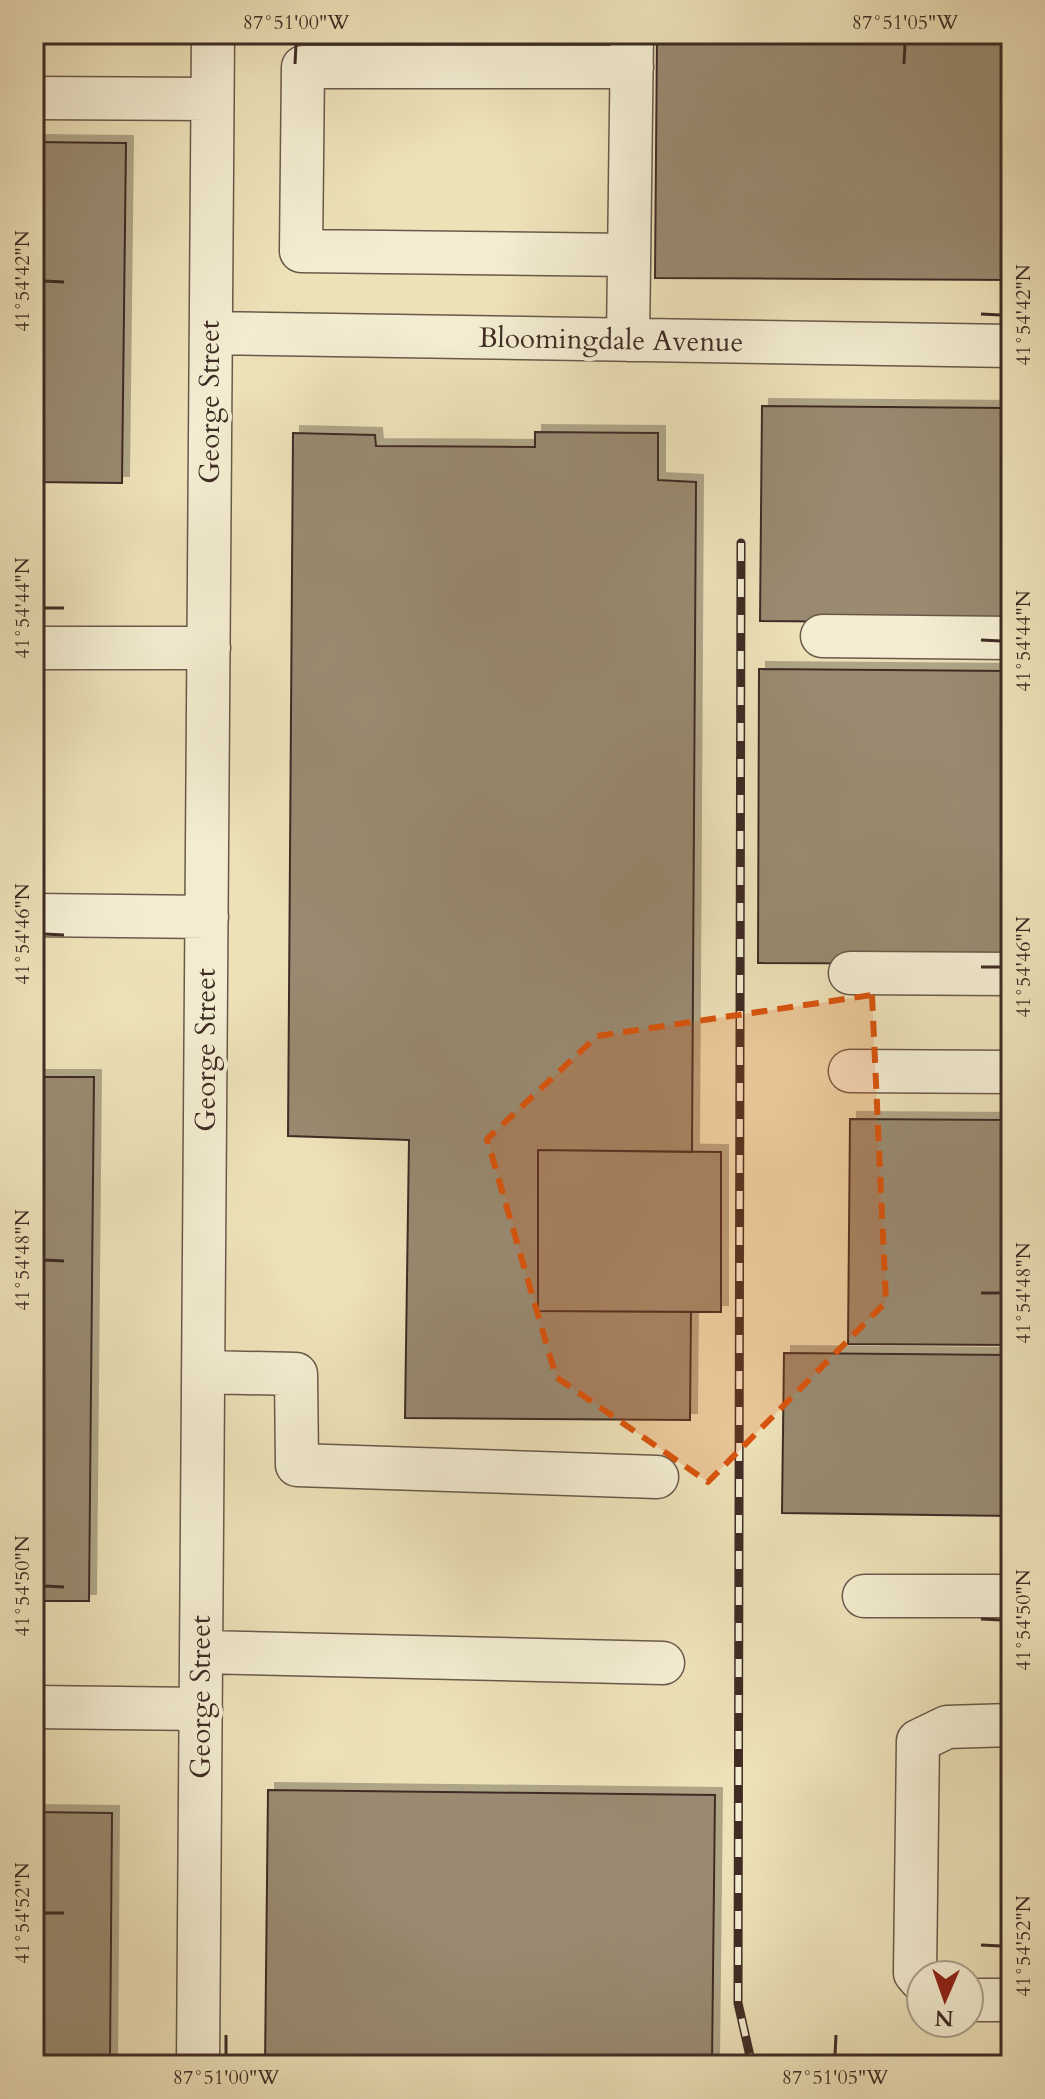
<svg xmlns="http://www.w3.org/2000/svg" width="1045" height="2099" viewBox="0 0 1045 2099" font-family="Cardo,serif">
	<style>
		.building { fill: #998a71; stroke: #3f2c25; stroke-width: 2; filter: url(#shadow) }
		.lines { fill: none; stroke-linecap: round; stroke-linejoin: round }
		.minor-casing { stroke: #6a594a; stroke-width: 45 }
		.minor { stroke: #f3ecd1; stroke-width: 42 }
		.rail-casing { stroke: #3f2c25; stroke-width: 9 }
		.rail { stroke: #f3ecd1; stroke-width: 6; stroke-dasharray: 18; stroke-linecap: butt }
		.marked { fill: #d7540e; fill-opacity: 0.2; stroke: #d7540e; stroke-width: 6; stroke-dasharray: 16 10; stroke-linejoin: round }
		.ticks { fill: none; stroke: #3f2c25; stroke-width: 3 }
		.labels { text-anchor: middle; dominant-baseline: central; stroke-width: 8; stroke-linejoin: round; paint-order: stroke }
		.street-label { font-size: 28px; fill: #3f2c25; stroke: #f3ecd1 }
		.neatline { fill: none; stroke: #3f2c25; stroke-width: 3 }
		.ticks-label { font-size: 20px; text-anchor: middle; fill: #3f2c25 }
	</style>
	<defs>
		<filter id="shadow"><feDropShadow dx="7" dy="-7" stdDeviation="0" flood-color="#0004"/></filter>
	</defs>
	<rect width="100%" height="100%" fill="#ede1b8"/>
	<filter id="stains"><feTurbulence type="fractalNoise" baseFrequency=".0025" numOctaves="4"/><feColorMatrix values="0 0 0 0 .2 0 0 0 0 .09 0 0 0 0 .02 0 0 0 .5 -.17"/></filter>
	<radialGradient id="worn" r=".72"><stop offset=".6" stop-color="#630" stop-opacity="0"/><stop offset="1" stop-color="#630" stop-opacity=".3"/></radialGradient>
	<path class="building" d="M657,34H1011V280L655,278Z
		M34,142L126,143L122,483L34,482Z
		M762,406L1011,408V623L760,621Z
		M535,432L658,433V480L696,482L692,1152L538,1150V1311L691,1312L690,1420L405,1418L409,1140L288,1136L293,433L375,435L376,446L535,447Z
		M759,669L1011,671V964L758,963Z
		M34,1077H94L89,1601H34Z
		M850,1119L1011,1120V1345L848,1344Z
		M538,1150L721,1152V1312L538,1311Z
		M784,1353L1011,1355V1516L782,1513Z
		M268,1790L715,1795L712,2065H265Z
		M34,1812L112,1813L110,2065H34Z"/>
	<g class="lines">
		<defs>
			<path id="minor" d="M34,98L212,99
				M629,255L301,251L303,67H632
				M211,333L1011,346
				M628,340L632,34
				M822,636L1011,638
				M34,648H209
				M34,915L207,917
				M850,973L1011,974
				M850,1071L1011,1072
				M203,1372L296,1374L297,1465L657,1477
				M864,1596H1011
				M201,1652L663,1663
				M34,1707L201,1709
				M921,1980L915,1973L918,1741L947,1727L1011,1725
				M969,2000H1011
				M198,2065L213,34"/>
		</defs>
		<use href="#minor" class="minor-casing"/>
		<use href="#minor" class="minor"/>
		<defs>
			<path id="rail" d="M741,543L738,2003L752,2065"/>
		</defs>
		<use href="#rail" class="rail-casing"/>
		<use href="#rail" class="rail"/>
	</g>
	<path class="marked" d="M872,995L886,1302L708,1482L556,1377L487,1139L597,1036Z"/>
	<path class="ticks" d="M295,64L296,44M904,64L905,44M44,281L64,282M981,314L1001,315M44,608H64M981,640L1001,641M44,934L64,935M981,967H1001M44,1260L64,1261M981,1293H1001M44,1586L64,1587M981,1619L1001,1620M44,1913H64M981,1945L1001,1946M226,2055V2035M835,2055L836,2035"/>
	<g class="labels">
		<g class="street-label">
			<text transform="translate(611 340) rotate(1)">Bloomingdale Avenue</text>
			<text transform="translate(210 402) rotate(-90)">George Street</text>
			<text transform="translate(206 1050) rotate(-90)">George Street</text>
			<text transform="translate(201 1697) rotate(-90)">George Street</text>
		</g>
	</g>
	<rect width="1045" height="2099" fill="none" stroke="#ede1b8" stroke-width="88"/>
	<g transform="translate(945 1999) rotate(182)"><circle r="38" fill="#f3ecd1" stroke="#ab9f8c" stroke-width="2"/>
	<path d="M0-6L14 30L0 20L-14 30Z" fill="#8f2418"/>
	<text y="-12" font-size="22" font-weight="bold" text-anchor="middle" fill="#3f2c25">N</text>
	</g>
	<rect x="44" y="44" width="957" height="2011" class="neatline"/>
	<g class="ticks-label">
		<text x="296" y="29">87°51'00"W</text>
		<text x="905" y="29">87°51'05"W</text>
		<text transform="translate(22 281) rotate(-90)" y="7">41°54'42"N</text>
		<text transform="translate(1023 315) rotate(-90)" y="7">41°54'42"N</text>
		<text transform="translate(22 608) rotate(-90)" y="7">41°54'44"N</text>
		<text transform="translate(1023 641) rotate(-90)" y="7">41°54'44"N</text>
		<text transform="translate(22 934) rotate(-90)" y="7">41°54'46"N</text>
		<text transform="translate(1023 967) rotate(-90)" y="7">41°54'46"N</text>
		<text transform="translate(22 1260) rotate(-90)" y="7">41°54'48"N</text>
		<text transform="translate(1023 1293) rotate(-90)" y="7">41°54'48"N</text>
		<text transform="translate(22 1586) rotate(-90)" y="7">41°54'50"N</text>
		<text transform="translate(1023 1620) rotate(-90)" y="7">41°54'50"N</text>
		<text transform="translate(22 1913) rotate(-90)" y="7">41°54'52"N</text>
		<text transform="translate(1023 1946) rotate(-90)" y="7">41°54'52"N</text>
		<text x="226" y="2084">87°51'00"W</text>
		<text x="835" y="2084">87°51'05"W</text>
	</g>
	<rect width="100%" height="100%" filter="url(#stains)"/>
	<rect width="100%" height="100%" fill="url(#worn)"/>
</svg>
